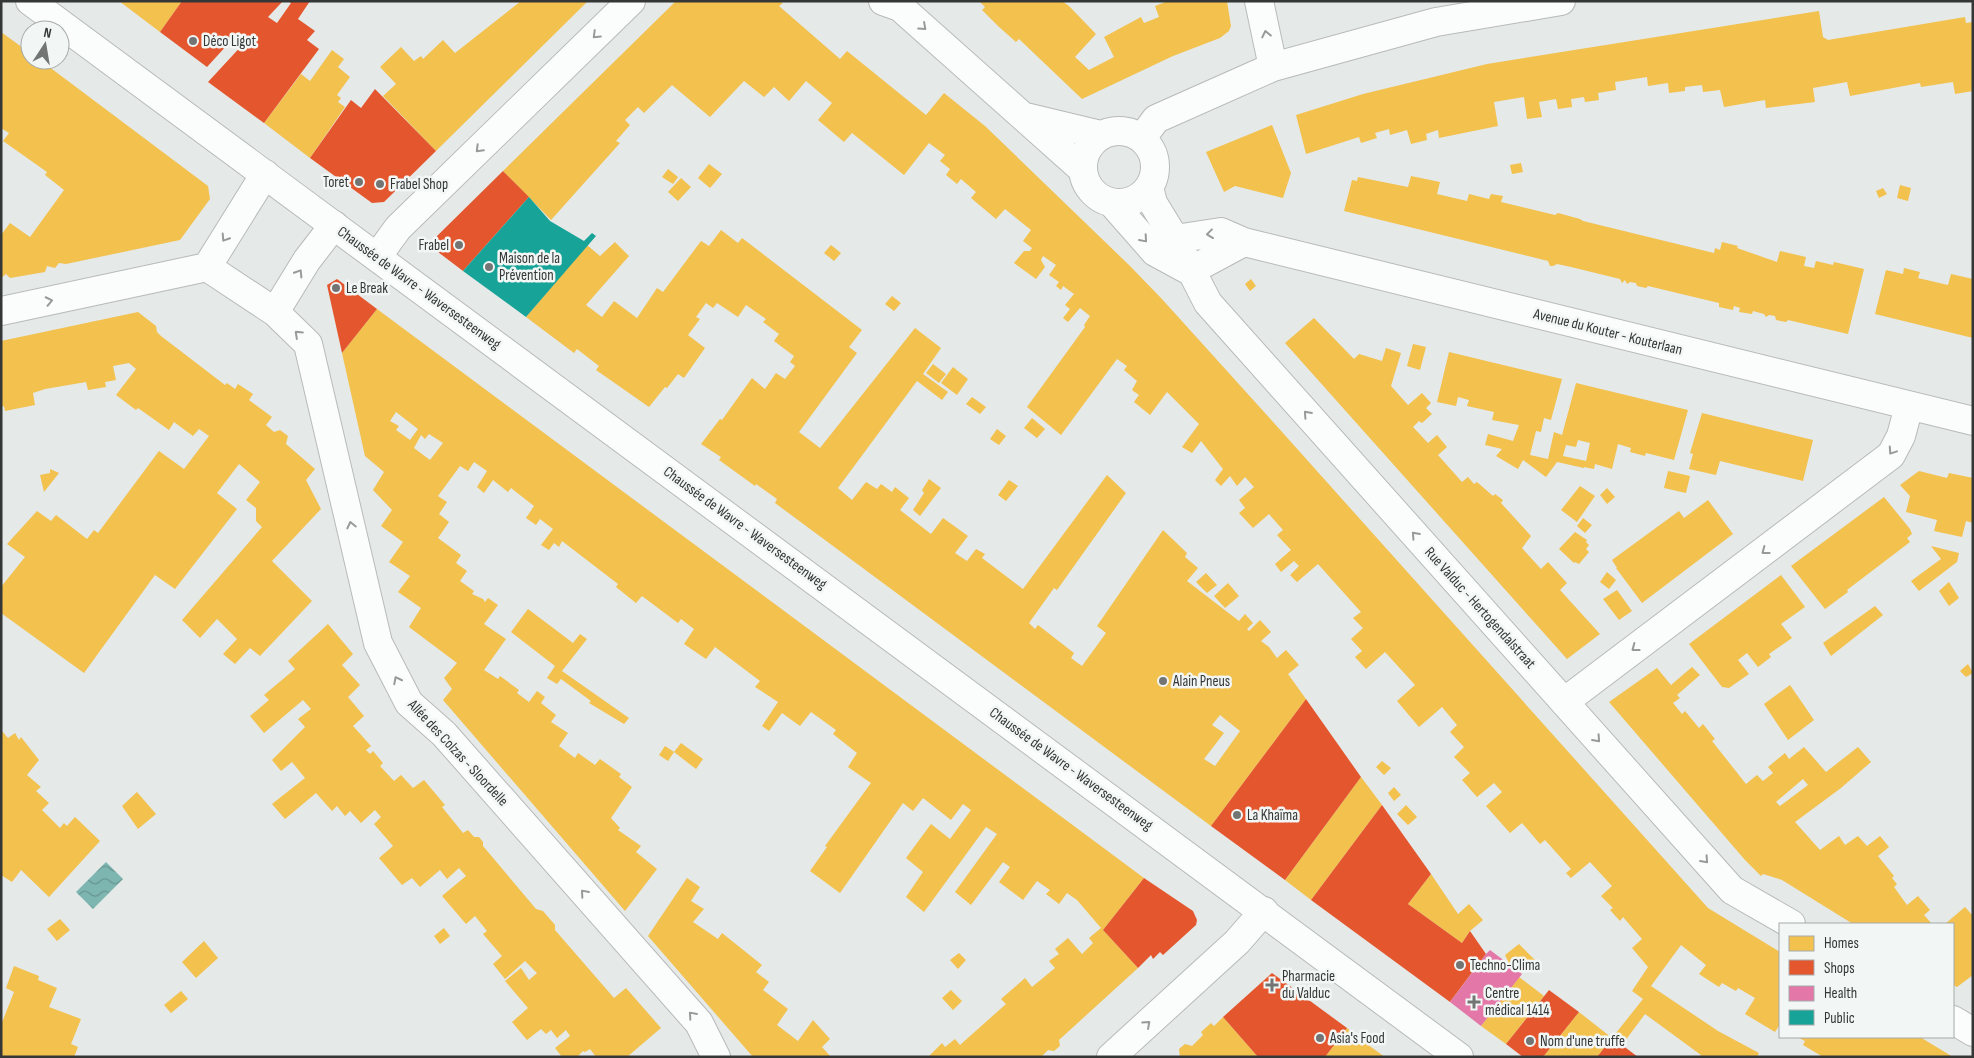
<svg xmlns="http://www.w3.org/2000/svg" width="1974" height="1058" viewBox="0 0 1974 1058" font-family="'Sofia Sans Condensed',sans-serif">
	<style>
		.water { fill: url(#water-waves) }
		.homes { fill: #f2c14e; fill-rule: evenodd }
		.shops { fill: #e4572e }
		.health { fill: #e377a8 }
		.public { fill: #17a398 }
		.lines { fill: none; stroke-linecap: round; stroke-linejoin: round }
		.street-casing { stroke: #b8baba; stroke-width: 30 }
		.secondary-casing { stroke: #b8baba; stroke-width: 30 }
		.street { stroke: #fbfcfc; stroke-width: 28 }
		.secondary { stroke: #fbfcfc; stroke-width: 28 }
		.oneway { stroke: #989a99 }
		.poi-dot { fill: #737574; stroke: #f2f7f6; stroke-width: 2 }
		.labels { text-anchor: middle; dominant-baseline: central; stroke-width: 5; stroke-linejoin: round; paint-order: stroke }
		.poi-label { font-size: 15px; fill: #353736; stroke: #f2f7f6; text-anchor: start }
		.street-label { font-size: 15px; fill: #353736; stroke: #f2f7f6 }
	</style>
	<defs>
		<pattern id="water-waves" width="16" height="10" patternUnits="userSpaceOnUse" patternTransform="scale(1.25)"><rect width="16" height="10" fill="#7db6b1"/><path d="M0 5q4-4 8 0t8 0" fill="none" stroke="#679591"/></pattern>
	</defs>
	<rect width="100%" height="100%" fill="#e5e9e8"/>
	<path class="water" d="M106,862L123,879L93,909L76,892Z"/>
	<path class="homes" d="M119,1H182L160,32Z
		M521,1H588L436,151L383,96L396,84L380,67L401,47L414,61L421,56L423,59L443,40L455,53Z
		M676,1H778L783,3L779,6L840,59L847,51L926,115L944,93L985,126L1129,265L1161,298L1274,423L1708,908L1780,952V1027L1779,1026L1775,1032L1745,1014L1755,998L1738,988L1736,991L1722,983L1719,987L1699,974L1706,965L1681,945L1651,986L1718,1031L1759,1053L1757,1057H1699L1701,1055L1645,1014L1622,1045L1612,1038L1643,999L1632,991L1648,967L1632,948L1642,939L1623,917L1620,921L1610,910L1613,908L1601,896L1612,886L1590,862L1571,878L1566,873L1571,869L1545,840L1540,844L1522,823L1510,833L1486,806L1502,792L1494,783L1477,797L1462,780L1470,773L1454,757L1464,747L1450,732L1457,725L1442,707L1419,727L1397,701L1415,685L1385,652L1366,669L1355,657L1362,651L1351,639L1363,628L1353,618L1361,612L1318,564L1297,582L1290,575L1299,566L1294,561L1281,572L1275,564L1291,550L1277,535L1283,530L1269,514L1253,528L1239,513L1245,508L1239,500L1254,487L1245,477L1237,486L1230,476L1221,486L1215,480L1223,469L1201,441L1192,453L1182,447L1199,424L1167,392L1150,415L1134,402L1139,395L1132,390L1137,381L1124,370L1127,366L1117,359L1061,435L1027,407L1085,327L1084,325L1090,316L1080,308L1068,322L1063,318L1070,309L1065,305L1074,294L1063,286L1061,290L1056,286L1059,282L1049,275L1056,265L1043,256L1041,260L1045,267L1036,279L1014,263L1024,251H1030L1032,248L1023,241L1031,230L1005,209L996,219L971,198L976,192L961,179L957,184L946,175L950,169L940,161L945,155L929,143L904,175L852,133L844,142L818,120L832,103L806,81L789,101L774,87L764,97L744,81L710,117L672,85L644,113L638,107L625,120L630,125L616,141L620,143L551,220L503,171Z
		M979,1H1062L1069,6L1096,34L1075,57L1089,70L1114,57L1104,37L1141,17L1144,23L1159,17L1155,6L1168,1H1227L1231,26L1229,31L1220,38L1173,56L1082,99L1019,39L1016,42L998,26L982,10L985,7Z
		M1819,11L1823,37L1828,40L1965,17L1966,23L1973,22V91L1955,94L1953,82L1921,87L1920,83L1850,96L1847,82L1813,88L1815,102L1766,108L1765,100L1724,107L1720,90L1703,92L1702,85L1685,87V91L1669,93L1668,83L1648,86L1647,77L1615,82L1616,90L1598,93L1599,100L1585,102L1584,97L1571,99L1572,107L1558,109L1556,99L1539,102L1542,117L1527,119L1524,97L1494,102L1498,126L1439,138L1438,130L1426,134L1427,140L1411,144L1407,130L1390,135L1389,129L1375,133L1377,138L1361,143L1359,137L1306,154L1296,115L1363,94L1487,64Z
		M1,32L30,53V60H40L208,186L210,199L180,240L66,264L59,263L55,268L47,266L45,272L10,278L6,274L1,278V235L10,223L30,237L64,190L45,175L47,172L3,141L9,133L1,128Z
		M332,50L344,59L338,67L350,77L337,95L341,98L338,102L345,107L310,158L264,123L301,74L310,81Z
		M1272,125L1291,173L1283,198L1235,186L1224,192L1206,152Z
		M1521,163L1523,172L1512,174L1510,165Z
		M709,164L722,174L710,188L698,178Z
		M668,169L678,177L673,184L662,177Z
		M1411,176L1440,182L1437,194L1467,201L1469,194L1489,199L1491,194L1503,196L1501,202L1555,215L1558,213L1580,219L1583,221L1714,253L1715,248L1720,250L1722,242L1738,246L1737,248L1777,262L1780,251L1806,257L1804,266L1814,268L1816,261L1833,265L1834,262L1864,269L1848,334L1788,320L1786,322L1776,320L1775,316L1769,315L1766,317L1764,314L1753,311L1752,314L1739,312L1740,308L1734,306L1733,310L1719,307V303L1648,286L1646,288L1637,286L1636,283L1630,282L1627,284L1625,280L1622,283L1620,279L1571,267L1557,264L1553,266H1550L1548,261L1344,211L1352,180L1357,181L1358,177L1408,187Z
		M681,178L691,187L678,201L668,192Z
		M1900,185L1911,188L1908,201L1897,198Z
		M1883,188L1887,194L1879,198L1876,191Z
		M721,230L738,243L742,238L862,330L849,347L857,353L799,432L820,448L915,328L941,348L923,374L948,392L942,400L917,381L838,488L852,500L866,482L877,489L881,484L892,492L895,487L909,498L900,510L931,534L943,518L968,536L955,553L967,561L976,549L985,554L982,558L1023,589L1107,475L1126,493L1057,590L1054,588L1029,623L1035,629L1038,625L1074,653L1071,658L1082,666L1106,633L1097,626L1163,530L1187,553L1185,557L1198,568L1187,581L1239,621L1245,614L1253,623L1247,629L1249,631L1260,620L1271,632L1261,641L1269,647L1277,658L1286,650L1299,665L1288,674L1306,699L1211,826L775,503L777,499L756,484L755,486L719,460L721,457L701,444L720,419L722,420L752,378L765,389L776,373L785,379L795,366L790,362L794,356L774,341L779,334L763,322L766,319L746,305L738,317L717,303L713,308L706,303L696,317L700,319L688,335L705,348L684,378L678,374L667,388L665,387L649,407L596,370L599,366L577,349L574,353L526,317L587,245L600,256L615,242L629,256L586,305L602,317L614,301L637,318L657,288L663,292L701,241L709,246ZM1220,715L1240,731L1215,766L1204,759L1224,733L1212,725Z
		M831,245L841,253L834,261L824,253Z
		M1904,268L1920,272L1918,278L1948,285L1951,274L1973,279V338L1875,314L1886,270L1903,274Z
		M1251,279L1256,286L1250,291L1245,284Z
		M892,296L901,303L894,311L885,304Z
		M377,309L1144,878L1103,930L1138,968L1059,1040L1060,1046L1054,1051L1048,1050L1041,1057H928L942,1043L945,1047L955,1039L960,1045L1006,1004L1001,999L1025,978L1032,987L1055,968L1049,961L1059,954L1055,949L1068,938L1082,954L1093,943L1089,938L1101,928L1077,900L1067,893L1059,904L1046,894L1050,890L1037,881L1023,900L999,882L1010,867L1003,862L971,905L955,892L997,834L986,827L924,912L906,897L923,872L906,858L931,824L950,839L971,810L963,804L951,820L923,798L913,811L903,803L840,893L810,871L827,847L825,846L871,783L848,767L857,753L833,734L836,730L811,712L800,726L782,713L769,731L762,726L778,702L755,687L760,681L715,647L706,659L684,644L694,629L681,619L678,623L642,596L636,603L616,587L618,584L562,541L559,547L554,543L549,550L541,545L553,529L540,519L536,525L526,518L534,506L511,488L508,492L493,480L484,493L477,487L487,471L474,462L468,471L460,466L438,496L447,502L439,514L449,522L438,538L461,555L456,563L467,571L460,581L474,591L472,594L483,599L485,602L488,598L498,605L484,624L506,639L484,670L498,679L500,676L519,690L517,693L529,702L537,691L545,697L541,703L556,715L551,722L568,733L559,746L575,758L578,753L595,765L600,759L621,774L619,777L632,787L611,818L620,828L618,830L641,846L636,852L657,869L625,911L443,700L452,689L444,678L457,663L409,627L421,608L398,592L410,576L389,562L403,542L381,526L392,510L373,490L384,472L365,456L342,353ZM396,412L418,429L410,440L396,430L399,426L390,421ZM429,434L443,443L430,460L414,448L421,435L425,439Z
		M138,312L156,326L157,332L161,336L225,385L227,383L235,389L238,384L253,394L249,400L272,417L266,425L274,432L280,430L288,436L286,444L315,469L306,480L321,509L272,561L312,601L260,656L250,648L235,664L223,654L237,639L217,619L200,638L182,620L262,527L256,521V508L246,500L260,482L239,464L217,493L237,509L175,589L155,575L84,673L1,613V587L25,557L7,544L37,511L51,521L56,515L87,539L94,530L98,533L159,451L184,469L209,436L199,429L193,436L174,422L169,430L138,408L136,410L116,395L136,369L129,363L113,366L116,380L105,382L106,387L88,390L86,382L45,389L33,393L35,405L5,411L4,406L1,407V341Z
		M1314,318L1354,359L1359,354L1382,361L1386,348L1401,353L1391,386L1408,405L1422,393L1431,403L1426,408L1432,414L1422,423L1419,421L1413,427L1428,443L1437,435L1447,447L1438,455L1462,482L1468,477L1474,484L1477,482L1493,496L1495,494L1503,500L1501,503L1531,536L1522,548L1541,569L1548,562L1567,583L1560,590L1600,634L1567,659L1285,343Z
		M1413,344L1426,347L1420,370L1407,366Z
		M1449,352L1562,379L1551,420L1544,418L1541,432L1536,431L1530,455L1548,459L1554,432L1562,435L1576,383L1688,410L1674,460L1646,453L1645,456L1630,452L1631,448L1618,444L1612,469L1595,464L1594,469L1584,467V468L1557,462L1546,477L1523,460L1518,469L1496,456L1502,449L1485,445L1488,434L1513,441L1519,425L1492,420L1494,412L1467,406L1469,400L1458,397L1456,406L1437,402ZM1578,440L1590,443L1586,461L1563,456L1566,445L1576,447Z
		M933,364L946,374L939,383L926,373Z
		M953,367L968,379L957,395L941,383Z
		M972,397L986,407L980,414L966,404Z
		M1702,413L1813,440L1803,481L1720,461L1716,475L1689,469L1693,454L1690,453Z
		M1032,418L1045,429L1037,438L1024,428Z
		M997,429L1006,436L999,445L990,439Z
		M50,469L59,473L44,492L40,475L50,473Z
		M1668,471L1690,476L1686,493L1664,488Z
		M1919,471L1947,478L1949,473L1973,478V523L1966,521L1962,537L1934,531L1937,520L1906,512L1910,496L1900,485Z
		M929,479L941,488L920,516L913,510L924,493L922,490Z
		M1009,480L1018,486L1006,501L998,495Z
		M1580,486L1595,496L1577,522L1561,510Z
		M1607,488L1615,497L1607,504L1600,495Z
		M1884,497L1910,529L1912,534L1907,538L1910,542L1847,590L1848,592L1825,609L1791,566Z
		M1708,500L1733,534L1642,603L1616,568H1617L1612,560L1679,511L1684,518Z
		M1583,518L1592,525L1585,533L1577,526Z
		M1575,532L1587,540L1586,542L1589,545L1586,549L1589,552L1579,564L1575,562L1574,563L1559,549Z
		M1931,546L1959,553L1957,562L1919,591L1911,581L1941,559Z
		M1607,572L1616,580L1609,589L1600,582Z
		M1206,573L1217,585L1207,593L1196,582Z
		M1781,575L1805,607L1781,624L1792,638L1769,654L1771,657L1758,667L1747,653L1738,660L1749,674L1729,688L1722,687L1689,644Z
		M1949,582L1959,598L1949,606L1939,591Z
		M1228,583L1239,596L1225,608L1214,596Z
		M1617,590L1632,611L1619,620L1603,599Z
		M1875,606L1883,615L1831,656L1823,643Z
		M528,609L573,643L580,634L587,639L562,671L629,718L624,724L589,703L591,701L561,679L557,684L547,678L555,666L511,632Z
		M328,624L353,654L342,665L360,685L348,697L364,716L353,726L371,746L366,750L370,754L373,751L383,763L380,766L394,781L401,775L413,788L424,780L445,805L442,807L463,833L468,830L474,837H479L483,842V846L536,909L543,911L555,925V930L614,998L626,988L661,1028L627,1057H596L590,1049L585,1052L583,1051L577,1057H562L555,1048L570,1036L566,1030L557,1038L551,1030L546,1034L541,1029L527,1040L512,1022L528,1008L505,981L521,968L529,980L537,973L525,961L505,979L493,964L502,956L483,934L487,931L475,916L466,924L442,896L466,876L459,868L447,879L440,870L420,887L412,878L402,885L379,858L393,846L374,824L381,817L375,810L361,823L350,811L345,816L337,806L332,811L316,793L285,819L272,804L305,778L292,762L281,771L272,760L305,727L298,719L311,709L303,700L264,733L250,716L269,700L264,695L295,669L288,661Z
		M1968,664L1973,673L1966,677L1960,671Z
		M1692,667L1700,675L1677,695L1680,698L1673,703L1682,714L1685,711L1699,728L1703,724L1715,739L1712,741L1746,784L1757,775L1763,781L1773,773L1768,767L1785,753L1789,759L1804,747L1826,772L1858,747L1871,762L1841,788L1795,822L1820,850L1839,836L1845,845L1858,836L1867,846L1880,836L1889,847L1878,856L1894,876L1892,878L1897,884L1894,887L1907,905L1918,896L1930,910L1924,915L1932,924H1853L1782,880L1763,874L1761,876L1745,860L1609,702L1657,668L1671,685ZM1803,779L1808,785L1780,806L1776,802Z
		M1790,685L1814,720L1788,740L1764,704Z
		M1,730L8,738L15,733L19,740L21,737L39,760L27,775L41,787L36,791L49,803L42,810L60,828L64,823L67,826L75,817L100,841L49,897L21,870L12,882L1,875Z
		M681,743L703,759L696,769L674,752Z
		M665,746L674,752L668,761L659,755Z
		M1382,761L1391,768L1384,775L1376,767Z
		M1361,777L1382,805L1311,900L1285,880Z
		M1394,787L1401,795L1394,801L1388,793Z
		M137,792L156,814L138,829L122,806Z
		M1406,805L1417,817L1408,825L1397,814Z
		M1431,874L1458,914L1469,904L1483,920L1470,931L1462,943L1408,904Z
		M687,878L700,887L691,901L704,909L693,922L718,939L722,933L762,965L756,972L769,982L763,990L788,1009L777,1025L798,1041L813,1020L830,1039L822,1047L831,1057H753L648,936Z
		M1965,907L1973,916V975L1957,987L1953,985V924H1945Z
		M60,919L70,930L57,941L47,929Z
		M444,928L450,936L440,944L434,936Z
		M204,941L218,958L196,978L182,962Z
		M1519,944L1535,960L1520,973L1510,965L1505,955Z
		M959,953L966,960L958,969L950,960Z
		M14,966L39,976L38,980L57,988L49,1007L81,1019L71,1044L78,1047L74,1057H1V1025L14,992L6,988Z
		M1519,977L1544,996L1506,1044L1481,1026Z
		M951,990L962,1001L953,1010L942,998Z
		M181,991L188,999L171,1013L164,1005Z
		M1579,1012L1612,1038L1597,1057H1543Z
		M1223,1017L1258,1057H1180L1179,1049L1185,1044L1192,1046L1203,1035L1201,1032L1211,1023L1214,1026Z
		M1347,1028L1371,1047L1385,1057H1325Z
		M1797,1037H1920L1953,1057H1823L1803,1045L1805,1041Z"/>
	<path class="shops" d="M182,1H283L268,17L277,23L291,3L288,1H310L298,19L315,31L307,40L319,49L264,123L208,82L245,42L246,39L239,32L207,67L160,32Z
		M375,89L436,151L384,202L372,203L310,158L351,100L361,108Z
		M503,171L529,197L463,271L438,252L437,236Z
		M337,279L377,309L342,353L327,285Z
		M1306,699L1361,777L1285,880L1211,826Z
		M1382,805L1431,874L1408,904L1462,943L1470,931L1486,954L1450,1002L1311,900Z
		M1144,878L1193,911L1197,920L1196,925L1163,955L1160,952L1153,959L1151,955L1138,968L1103,930Z
		M1272,973L1347,1028L1325,1057H1258L1223,1017Z
		M1549,990L1579,1012L1543,1057H1523L1506,1044Z
		M1612,1038L1622,1045L1638,1057H1597Z"/>
	<path class="health" d="M1490,950L1522,974L1481,1026L1450,1002L1486,954Z"/>
	<path class="public" d="M529,197L550,221L584,241L592,233L596,236L526,317L463,271Z"/>
	<g class="lines">
		<defs>
			<path id="street" d="M883,1L900,7L1082,169
				M1259,1L1273,67
				M1026,117L1101,135
				M1083 167a36 36 0 1 1 72 0a36 36 0 1 1-72 0Z
				M1142,138L1156,119L1273,67L1436,22L1561,1
				M265,174L207,267L275,312L307,260L334,225
				M1149,187L1153,203L1175,239L1208,303L1732,890L1791,924
				M1112,203L1155,252L1190,271
				M1175,239L1221,232L1244,242L1973,421
				M377,257L398,228L631,1
				M1190,271L1244,242
				M1,311L207,267
				M275,312L308,344L378,643L409,703L444,734L699,1023L716,1057
				M1564,702L1891,455L1901,436L1909,406
				M1953,1020L1973,1032
				M1111,1057L1237,942L1264,911"/>
			<path id="secondary" d="M30,1L1459,1057"/>
		</defs>
		<use href="#street" class="street-casing"/>
		<use href="#secondary" class="secondary-casing"/>
		<use href="#street" class="street"/>
		<use href="#secondary" class="secondary"/>
	</g>
	<defs><path id="oneway-chevron" d="M-2-3.5L2.5 0L-2 3.5" fill="none" stroke-width="1.6" stroke-linecap="round" stroke-linejoin="round" transform="scale(1.25)"/></defs>
	<g class="oneway">
		<use href="#oneway-chevron" transform="translate(923 27) rotate(42)"/>
		<use href="#oneway-chevron" transform="translate(1266 34) rotate(-102)"/>
		<use href="#oneway-chevron" transform="translate(596 35) rotate(136)"/>
		<use href="#oneway-chevron" transform="translate(479 149) rotate(135)"/>
		<use href="#oneway-chevron" transform="translate(1210 234) rotate(173)"/>
		<use href="#oneway-chevron" transform="translate(225 238) rotate(123)"/>
		<use href="#oneway-chevron" transform="translate(1144 239) rotate(49)"/>
		<use href="#oneway-chevron" transform="translate(299 273) rotate(-58)"/>
		<use href="#oneway-chevron" transform="translate(49 301) rotate(-12)"/>
		<use href="#oneway-chevron" transform="translate(298 334) rotate(-137)"/>
		<use href="#oneway-chevron" transform="translate(1307 414) rotate(-132)"/>
		<use href="#oneway-chevron" transform="translate(1892 451) rotate(124)"/>
		<use href="#oneway-chevron" transform="translate(351 525) rotate(-103)"/>
		<use href="#oneway-chevron" transform="translate(1415 535) rotate(-132)"/>
		<use href="#oneway-chevron" transform="translate(1765 551) rotate(143)"/>
		<use href="#oneway-chevron" transform="translate(1635 648) rotate(143)"/>
		<use href="#oneway-chevron" transform="translate(397 680) rotate(-117)"/>
		<use href="#oneway-chevron" transform="translate(1597 739) rotate(48)"/>
		<use href="#oneway-chevron" transform="translate(1705 860) rotate(48)"/>
		<use href="#oneway-chevron" transform="translate(584 893) rotate(-131)"/>
		<use href="#oneway-chevron" transform="translate(692 1015) rotate(-131)"/>
		<use href="#oneway-chevron" transform="translate(1147 1024) rotate(-42)"/>
	</g>
	<g class="poi-dot">
		<circle cx="193" cy="41" r="5"/>
		<circle cx="359" cy="182" r="5"/>
		<circle cx="380" cy="184" r="5"/>
		<circle cx="459" cy="245" r="5"/>
		<circle cx="489" cy="267" r="5"/>
		<circle cx="336" cy="288" r="5"/>
		<circle cx="1163" cy="681" r="5"/>
		<circle cx="1237" cy="815" r="5"/>
		<circle cx="1460" cy="965" r="5"/>
		<path d="M1269.5 977.5h5v5h5v5h-5v5h-5v-5h-5v-5h5z"/>
		<path d="M1471.5 994.5h5v5h5v5h-5v5h-5v-5h-5v-5h5z"/>
		<circle cx="1320" cy="1038" r="5"/>
		<circle cx="1530" cy="1041" r="5"/>
	</g>
	<g class="labels">
		<g class="poi-label">
			<text x="203" y="41">Déco Ligot</text>
			<text x="349" y="182" text-anchor="end">Toret</text>
			<text x="390" y="184">Frabel Shop</text>
			<text x="449" y="245" text-anchor="end">Frabel</text>
			<text x="499" y="258">Maison de la<tspan x="499" dy="17">Prévention</tspan></text>
			<text x="346" y="288">Le Break</text>
			<text x="1173" y="681">Alain Pneus</text>
			<text x="1247" y="815">La Khaïma</text>
			<text x="1470" y="965">Techno-Clima</text>
			<text x="1282" y="976">Pharmacie<tspan x="1282" dy="17">du Valduc</tspan></text>
			<text x="1485" y="993">Centre<tspan x="1485" dy="17">médical 1414</tspan></text>
			<text x="1330" y="1038">Asia's Food</text>
			<text x="1540" y="1041">Nom d'une truffe</text>
		</g>
		<g class="street-label">
			<text transform="translate(419 288) rotate(36)">Chaussée de Wavre - Waversesteenweg</text>
			<text transform="translate(1608 332) rotate(14)">Avenue du Kouter - Kouterlaan</text>
			<text transform="translate(745 528) rotate(36)">Chaussée de Wavre - Waversesteenweg</text>
			<text transform="translate(1480 608) rotate(48)">Rue Valduc - Hertogendalstraat</text>
			<text transform="translate(458 753) rotate(47)">Allée des Colzas - Sloordelle</text>
			<text transform="translate(1071 769) rotate(36)">Chaussée de Wavre - Waversesteenweg</text>
		</g>
	</g>
	<rect width="1974" height="1058" fill="none" stroke="#353736" stroke-width="5"/>
	<rect x="1779" y="923" width="175" height="115" fill="#f2f7f6" stroke="#a6aaa9"/>
	<rect x="1789" y="936" width="25" height="15" fill="#f2c14e" stroke="#a6aaa9"/>
	<text x="1824" y="948" font-size="15" fill="#353736">Homes</text>
	<rect x="1789" y="960" width="25" height="15" fill="#e4572e" stroke="#a6aaa9"/>
	<text x="1824" y="973" font-size="15" fill="#353736">Shops</text>
	<rect x="1789" y="986" width="25" height="15" fill="#e377a8" stroke="#a6aaa9"/>
	<text x="1824" y="998" font-size="15" fill="#353736">Health</text>
	<rect x="1789" y="1010" width="25" height="15" fill="#17a398" stroke="#a6aaa9"/>
	<text x="1824" y="1023" font-size="15" fill="#353736">Public</text>
	<g transform="translate(45 45) rotate(12)"><circle r="24" fill="#f2f7f6" stroke="#a6aaa9"/>
	<path d="M0-4L9 19L0 12L-9 19Z" fill="#737574"/>
	<text y="-8" font-size="14" font-weight="bold" text-anchor="middle" fill="#353736">N</text>
	</g>
</svg>
